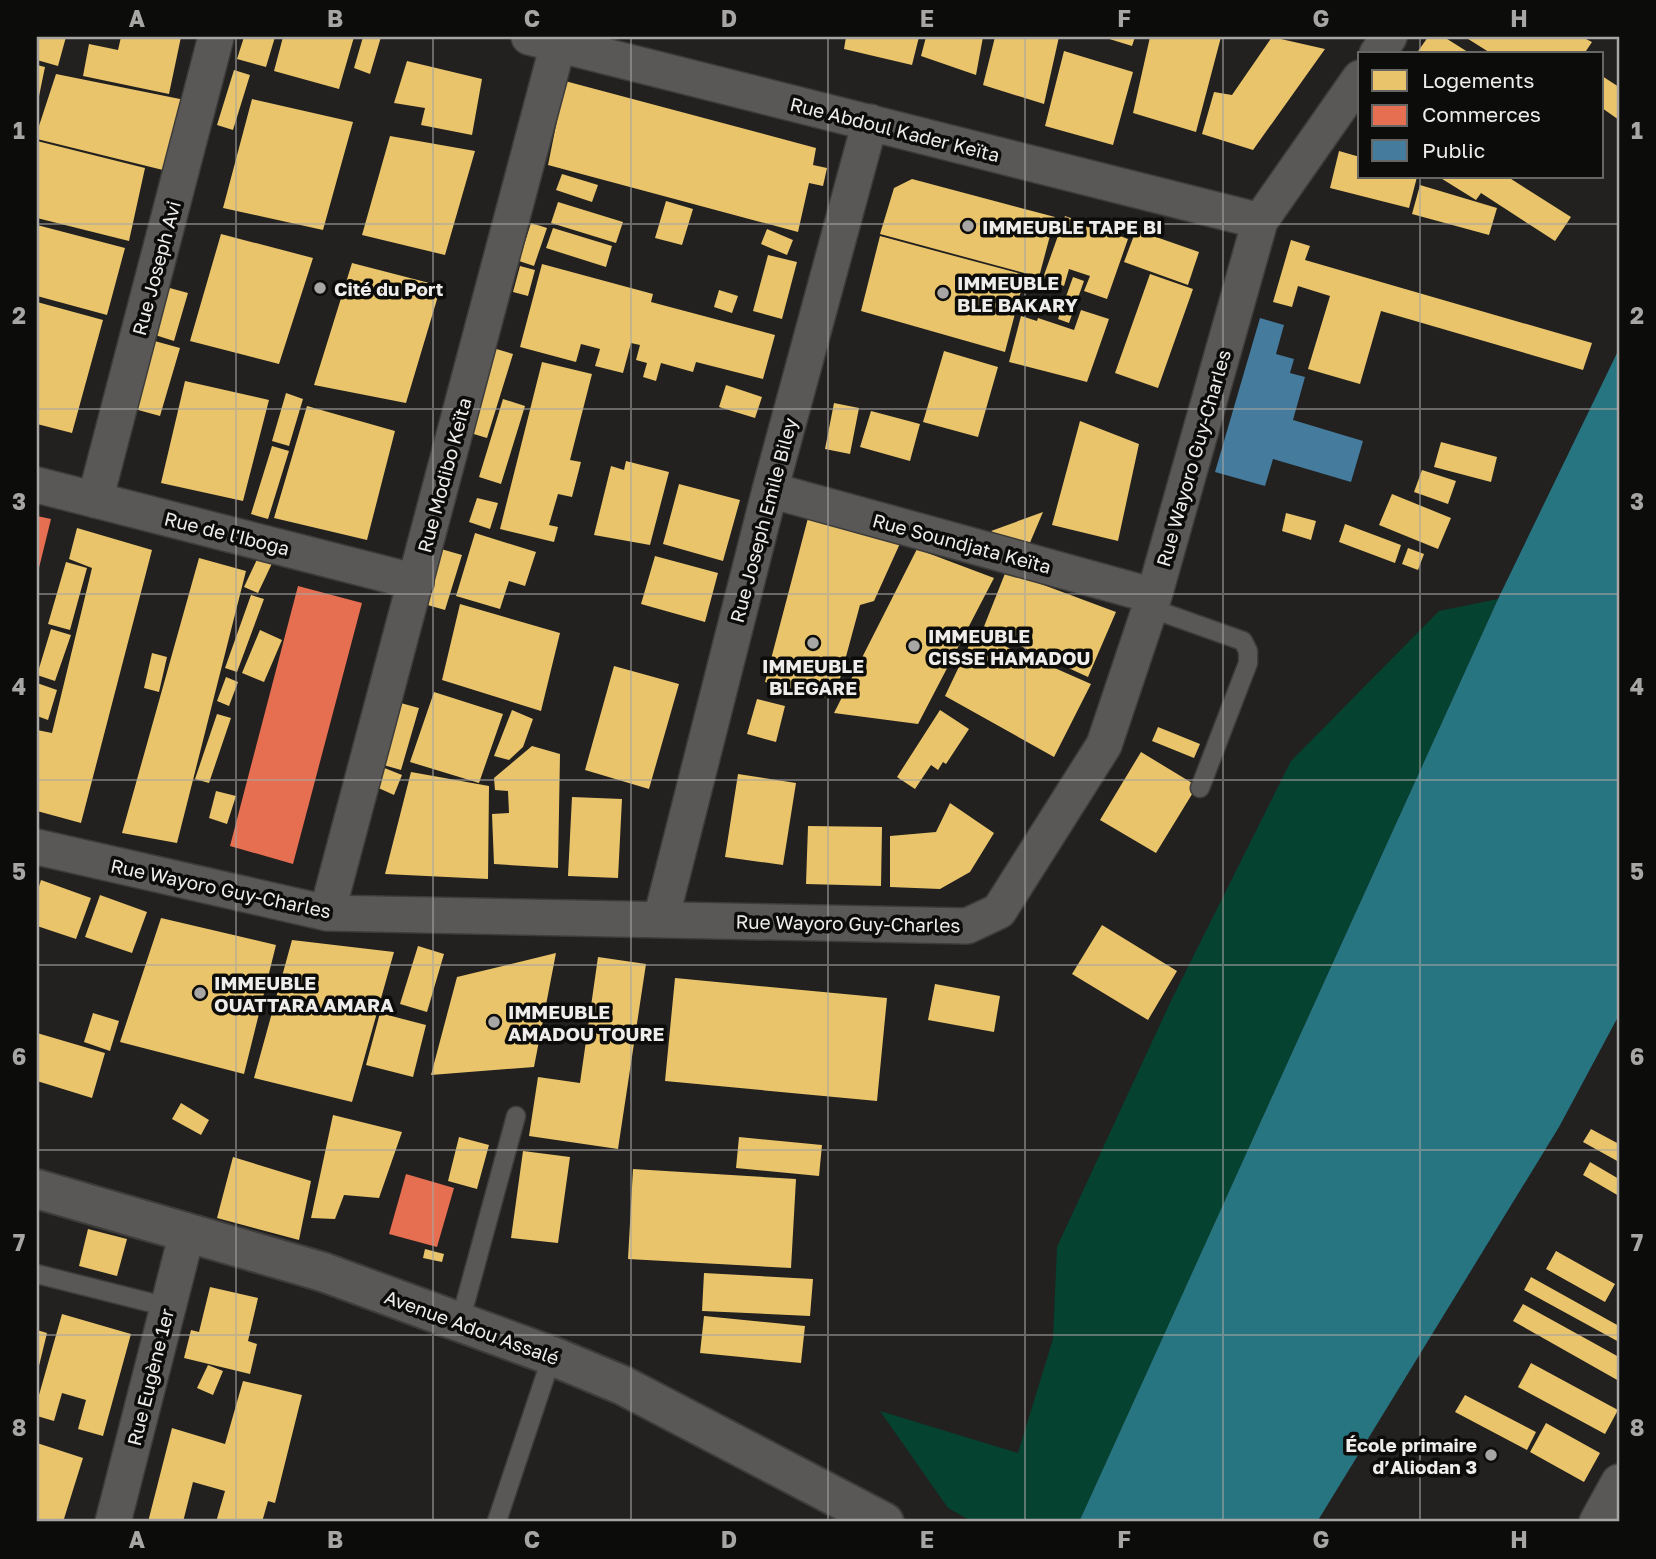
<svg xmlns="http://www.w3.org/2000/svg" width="1656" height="1559" viewBox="0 0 1656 1559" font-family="'Golos Text',sans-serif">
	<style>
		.green { fill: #05422f }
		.water { fill: #287582 }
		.homes { fill: #e9c46a }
		.shops { fill: #e76f51 }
		.public { fill: #457b9d }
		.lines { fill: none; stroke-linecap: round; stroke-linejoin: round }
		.service-casing { stroke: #3d3c3b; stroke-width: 21 }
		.minor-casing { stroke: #3d3c3b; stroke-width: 38 }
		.tertiary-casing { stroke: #3d3c3b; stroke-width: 42 }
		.service { stroke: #595857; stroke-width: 18 }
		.minor { stroke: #595857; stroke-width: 35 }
		.tertiary { stroke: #595857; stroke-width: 38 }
		.grid { fill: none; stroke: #a7a6a4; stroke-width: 2; stroke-opacity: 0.55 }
		.poi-dot { fill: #a7a6a4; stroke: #0c0c0a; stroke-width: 2.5 }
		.labels { text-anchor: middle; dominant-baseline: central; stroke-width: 7; stroke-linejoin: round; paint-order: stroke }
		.street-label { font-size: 19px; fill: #eeedeb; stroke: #0c0c0a }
		.poi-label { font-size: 19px; font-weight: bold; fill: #eeedeb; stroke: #0c0c0a; text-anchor: start }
		.neatline { fill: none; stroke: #a7a6a4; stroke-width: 2.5 }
		.grid-label { font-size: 23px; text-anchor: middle; font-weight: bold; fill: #a7a6a4 }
	</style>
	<rect width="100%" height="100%" fill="#222120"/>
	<path class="green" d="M1498,599L1079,1522H973L948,1508L880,1411L1018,1453L1053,1339L1057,1247L1170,1003L1291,761L1439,611Z"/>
	<path class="water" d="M1619,349V1015L1559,1127L1317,1522H1079L1498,599Z"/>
	<path class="homes" d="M37,37H66L58,66L37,60Z
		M121,37H181L169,94L83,76L89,44L118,50Z
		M244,37H275L266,67L237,59Z
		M283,37H354L339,89L274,71Z
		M363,37H381L370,74L354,68Z
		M846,37H919L912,65L844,49Z
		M926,37H983L976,75L921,56Z
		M995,37H1059L1044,104L983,85Z
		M1103,37H1135L1132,46Z
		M1150,37H1221L1196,132L1133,113Z
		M1272,37L1325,49L1253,150L1202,134L1214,92L1232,95Z
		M1428,37H1444L1471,54H1416Z
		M1465,37H1582L1592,42L1584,54H1492Z
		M1064,51L1133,72L1113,145L1045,126Z
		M407,61L482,79L472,135L421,125L425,108L394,103Z
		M37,65L45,67L38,101H37Z
		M234,70L250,75L233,130L217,125Z
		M56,74L185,100L167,171L37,139V132Z
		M1602,76L1619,87V120L1602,108Z
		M565,81L816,148L813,165L827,168L823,186L809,183L798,232L548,165Z
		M252,99L353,122L323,230L223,208Z
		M390,136L475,151L445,255L362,235Z
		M37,141L145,168L129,241L37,218Z
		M1339,151L1360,157V177H1417L1409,208L1330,188Z
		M562,174L598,185L592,202L556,190Z
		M1439,177H1508L1571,217L1555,241L1481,193L1476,200Z
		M912,179L1055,217L1039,277L880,234L894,188Z
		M1420,185L1497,208L1489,235L1412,214Z
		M666,201L693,209L682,245L655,238Z
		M558,202L623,222L616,243L551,223Z
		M1065,216L1128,239L1107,299L1084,291L1090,276L1069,269L1064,286L1043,278Z
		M531,223L547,228L534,266L519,261Z
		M37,225L125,248L107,315L37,296Z
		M553,228L612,246L606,267L546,248Z
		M767,229L793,240L787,255L761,244Z
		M1136,230L1199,252L1188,285L1124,262Z
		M221,234L313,258L279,364L190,341Z
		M880,236L1025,275L1005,352L861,311Z
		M1291,240L1310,246L1305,260L1592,343L1583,370L1381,311L1360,384L1308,369L1330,296L1298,286L1292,307L1273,302Z
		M768,255L797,262L782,319L753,311Z
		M352,263L441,286L406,403L314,385Z
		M542,264L653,294L651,302L775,335L763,379L696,362L693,372L661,363L656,381L643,377L647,363L636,360L640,345L631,343L623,373L595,366L600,349L581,344L576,362L520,347Z
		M520,266L535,270L528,296L513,292Z
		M1150,274L1193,289L1158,388L1115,373Z
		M1073,277L1084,281L1069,323L1058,319Z
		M166,287L188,293L174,341L152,334Z
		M719,290L738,296L732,313L714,307Z
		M37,302L103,320L72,433L37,424Z
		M1081,310L1109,319L1087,382L1009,362L1021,316L1037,321L1038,318L1074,330Z
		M151,340L180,348L160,416L131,408Z
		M493,348L513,354L487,438L467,432Z
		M944,351L998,367L978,437L923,422Z
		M542,362L592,374L570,460L581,462L572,497L558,494L549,525L558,527L554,542L500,529Z
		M185,381L269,400L243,501L161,483Z
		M726,385L762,397L755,418L719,407Z
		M286,393L303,399L289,446L272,441Z
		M503,399L525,406L501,484L479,477Z
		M834,403L859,408L850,454L825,449Z
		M307,406L395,431L367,540L274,518Z
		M871,411L920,424L910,461L860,447Z
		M1080,421L1139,444L1118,541L1052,525Z
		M1441,442L1497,457L1491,482L1434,467Z
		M272,446L289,451L268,519L251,514Z
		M626,461L669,472L650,545L594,535L611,466L624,470Z
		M1422,470L1456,481L1448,504L1414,492Z
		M679,484L740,500L723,561L663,544Z
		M1392,494L1451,518L1438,549L1379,525Z
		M477,498L498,503L490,529L469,522Z
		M1043,512L1026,552L991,531Z
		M1286,513L1316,521L1311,540L1282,531Z
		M808,518L902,539L874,601L860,605L838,686L831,684L828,698L765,682Z
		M1345,524L1401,545L1395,563L1339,542Z
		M77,528L152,550L81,823L37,811V730L52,733L92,568L69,559Z
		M475,533L536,552L525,586L509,581L500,609L456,596Z
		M1408,548L1424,554L1418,570L1402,564Z
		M441,549L462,555L445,610L424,604Z
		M917,549L994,578L918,724L834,713Z
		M261,551L275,557L258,593L244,587Z
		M655,556L718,573L705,622L641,604Z
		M199,558L246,571L177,843L122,833Z
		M66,562L87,568L70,630L48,624Z
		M1006,571L1116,612L1088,677L983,629Z
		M251,595L264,599L237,672L225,668Z
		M460,604L560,633L541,711L442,680Z
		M51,629L71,635L55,681L37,675Z
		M260,630L282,640L264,682L242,673Z
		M975,633L1091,684L1054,757L945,696Z
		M152,653L167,657L159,692L144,688Z
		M614,666L679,684L649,789L585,770Z
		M226,677L238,682L229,706L217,701Z
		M37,683L57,690L48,720L37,716Z
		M434,692L503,714L479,783L410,762Z
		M757,699L785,706L776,742L747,734Z
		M397,702L419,708L401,770L380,764Z
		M512,710L533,719L523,747L509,760L494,756Z
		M940,710L969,729L946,764L943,762L938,770L931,765L915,789L897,777Z
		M217,714L231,718L209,783L195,779Z
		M1158,727L1200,744L1194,758L1152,741Z
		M532,746L560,754L558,868L494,864L492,814L509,813L508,791L495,790L494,778Z
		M1141,752L1197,786L1156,853L1100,820Z
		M382,767L402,775L394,795L374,786Z
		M411,772L489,786L488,879L385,874Z
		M738,774L796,783L783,865L725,857Z
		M216,791L236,796L227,824L209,818Z
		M572,797L622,799L618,878L568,876Z
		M950,803L994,833L970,872L940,889L890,887V836L936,832Z
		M808,826L882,827L881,886L806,884Z
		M41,880L91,898L76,939L37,926V893Z
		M100,895L147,912L132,953L85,937Z
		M161,918L276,945L244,1074L120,1042Z
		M1102,925L1177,971L1148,1020L1072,974Z
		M292,940L394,952L352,1102L254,1078Z
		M418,946L444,954L427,1012L400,1004Z
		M556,953L534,1067L431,1075L457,977Z
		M598,957L646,964L618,1149L529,1136L538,1077L580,1083Z
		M675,978L887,998L877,1101L665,1081Z
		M935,984L1000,996L994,1032L928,1020Z
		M93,1013L119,1021L110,1051L84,1042Z
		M380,1013L426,1025L413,1077L366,1065Z
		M37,1033L105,1053L92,1098L37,1081Z
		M181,1103L209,1120L201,1135L172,1119Z
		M333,1115L402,1132L379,1198L344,1195L335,1219L311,1218Z
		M1591,1129L1619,1144V1162L1583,1142Z
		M459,1137L489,1145L477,1189L448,1181Z
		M739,1137L822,1145L819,1176L736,1168Z
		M523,1151L570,1157L558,1243L511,1238Z
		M233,1157L311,1181L299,1240L217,1218Z
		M1590,1162L1619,1179V1196L1583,1175Z
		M633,1169L796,1179L791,1268L628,1259Z
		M88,1229L127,1239L117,1276L79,1266Z
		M425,1249L444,1254L442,1262L423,1258Z
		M1556,1251L1615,1284L1605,1302L1546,1269Z
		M704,1273L813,1279L810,1316L702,1311Z
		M1531,1277L1619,1326V1342L1524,1290Z
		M210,1287L258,1298L248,1341L257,1344L250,1374L184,1358L191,1330L199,1332Z
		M1523,1304L1619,1357V1381L1513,1321Z
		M62,1314L131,1334L103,1436L78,1429L86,1400L62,1393L54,1421L37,1416V1402Z
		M704,1316L805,1326L801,1363L700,1353Z
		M37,1330L47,1333L38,1370H37Z
		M1531,1363L1618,1410L1605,1434L1518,1387Z
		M208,1365L223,1371L213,1395L197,1388Z
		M243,1381L302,1395L275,1503L268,1501L262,1522H216L225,1491L193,1482L183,1522H148L172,1428L225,1444Z
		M1465,1395L1536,1432L1527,1450L1455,1412Z
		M1546,1423L1600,1453L1584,1482L1530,1452Z
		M37,1443L83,1458L63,1522H37Z"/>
	<path class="shops" d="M37,516L51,519L38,572H37Z
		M298,586L362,603L293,864L230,846Z
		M406,1174L454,1188L437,1247L389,1234Z"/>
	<path class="public" d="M1260,318L1284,325L1276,354L1294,359L1290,373L1305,377L1293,420L1363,441L1351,482L1273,459L1265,486L1215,472Z"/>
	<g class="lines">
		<defs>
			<path id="service" d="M1150,608L1243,641L1248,651V663L1200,788
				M37,1274L168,1307
				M460,1322L516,1116
				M497,1521L552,1356"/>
			<path id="minor" d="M529,37L1260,221
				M1377,54L1389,37
				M37,485L416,582
				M770,490L1154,596
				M95,500L216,37
				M37,847L327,913L967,926L999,911L1104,745L1154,596L1260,221L1360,78
				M327,913L560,37
				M661,919L770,490L870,122
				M113,1522L187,1233
				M1597,1522L1619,1482"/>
			<path id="tertiary" d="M37,1189L323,1272L552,1356L622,1385L884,1522"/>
		</defs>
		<use href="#service" class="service-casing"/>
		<use href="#minor" class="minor-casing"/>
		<use href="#tertiary" class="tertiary-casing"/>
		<use href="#service" class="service"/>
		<use href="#minor" class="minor"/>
		<use href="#tertiary" class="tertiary"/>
	</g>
	<path class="grid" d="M236,37V1522M433,37V1522M631,37V1522M828,37V1522M1025,37V1522M1223,37V1522M1420,37V54M1420,177V1522M37,224H1619M37,409H1619M37,594H1619M37,780H1619M37,965H1619M37,1150H1619M37,1335H1619"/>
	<g class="poi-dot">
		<circle cx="968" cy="226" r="7"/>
		<circle cx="320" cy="288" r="7"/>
		<circle cx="943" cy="293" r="7"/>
		<circle cx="813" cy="643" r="7"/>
		<circle cx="914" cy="646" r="7"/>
		<circle cx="200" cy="993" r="7"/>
		<circle cx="494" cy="1022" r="7"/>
		<circle cx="1491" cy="1455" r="7"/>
	</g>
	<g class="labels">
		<g class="street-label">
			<text transform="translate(895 129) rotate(14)">Rue Abdoul Kader Keïta</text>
			<text transform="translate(156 268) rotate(-75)">Rue Joseph Avi</text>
			<text transform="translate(1193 458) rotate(-74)">Rue Wayoro Guy-Charles</text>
			<text transform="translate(444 475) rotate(-75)">Rue Modibo Keïta</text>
			<text transform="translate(763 520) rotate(-75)">Rue Joseph Emile Biley</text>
			<text transform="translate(227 533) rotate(14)">Rue de l'Iboga</text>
			<text transform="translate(962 543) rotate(15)">Rue Soundjata Keïta</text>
			<text transform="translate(221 888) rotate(12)">Rue Wayoro Guy-Charles</text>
			<text transform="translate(848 923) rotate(1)">Rue Wayoro Guy-Charles</text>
			<text transform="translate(472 1327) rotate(20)">Avenue Adou Assalé</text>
			<text transform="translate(150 1377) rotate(-76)">Rue Eugène 1er</text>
		</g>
		<g class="poi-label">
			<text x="982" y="226">IMMEUBLE TAPE BI</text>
			<text x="957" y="282">IMMEUBLE<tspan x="957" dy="22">BLE BAKARY</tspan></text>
			<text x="334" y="288">Cité du Port</text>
			<text x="928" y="635">IMMEUBLE<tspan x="928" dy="22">CISSE HAMADOU</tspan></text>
			<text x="813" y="665" text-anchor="middle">IMMEUBLE<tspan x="813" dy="22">BLEGARE</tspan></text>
			<text x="214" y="982">IMMEUBLE<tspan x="214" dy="22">OUATTARA AMARA</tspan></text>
			<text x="508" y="1011">IMMEUBLE<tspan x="508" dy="22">AMADOU TOURE</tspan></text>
			<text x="1477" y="1444" text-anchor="end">École primaire<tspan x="1477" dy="22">d’Aliodan 3</tspan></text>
		</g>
	</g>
	<rect width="1656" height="1559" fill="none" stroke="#0c0c0a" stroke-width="77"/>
	<rect x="1358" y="52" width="245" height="126" fill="#0c0c0a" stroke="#666664" stroke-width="2"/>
	<rect x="1372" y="70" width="35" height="21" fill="#e9c46a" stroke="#666664" stroke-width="2"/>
	<text x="1422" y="88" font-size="21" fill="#eeedeb">Logements</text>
	<rect x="1372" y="105" width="35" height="21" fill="#e76f51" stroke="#666664" stroke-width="2"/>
	<text x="1422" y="122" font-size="21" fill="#eeedeb">Commerces</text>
	<rect x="1372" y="140" width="35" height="21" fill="#457b9d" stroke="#666664" stroke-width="2"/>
	<text x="1422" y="158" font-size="21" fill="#eeedeb">Public</text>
	<rect x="38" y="38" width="1580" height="1482" class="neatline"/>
	<g class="grid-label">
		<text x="137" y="27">A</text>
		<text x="335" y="27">B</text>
		<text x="532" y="27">C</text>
		<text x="729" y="27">D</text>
		<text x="927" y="27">E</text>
		<text x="1124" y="27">F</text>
		<text x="1321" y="27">G</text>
		<text x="1519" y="27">H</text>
		<text x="19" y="139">1</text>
		<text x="1637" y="139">1</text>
		<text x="19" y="324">2</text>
		<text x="1637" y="324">2</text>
		<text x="19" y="510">3</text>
		<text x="1637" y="510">3</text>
		<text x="19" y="695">4</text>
		<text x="1637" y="695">4</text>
		<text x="19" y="880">5</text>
		<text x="1637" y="880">5</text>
		<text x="19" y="1065">6</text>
		<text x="1637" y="1065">6</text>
		<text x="19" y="1251">7</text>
		<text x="1637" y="1251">7</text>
		<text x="19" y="1436">8</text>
		<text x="1637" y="1436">8</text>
		<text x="137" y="1548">A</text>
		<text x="335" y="1548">B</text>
		<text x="532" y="1548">C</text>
		<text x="729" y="1548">D</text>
		<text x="927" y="1548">E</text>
		<text x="1124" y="1548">F</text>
		<text x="1321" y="1548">G</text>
		<text x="1519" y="1548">H</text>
	</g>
</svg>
